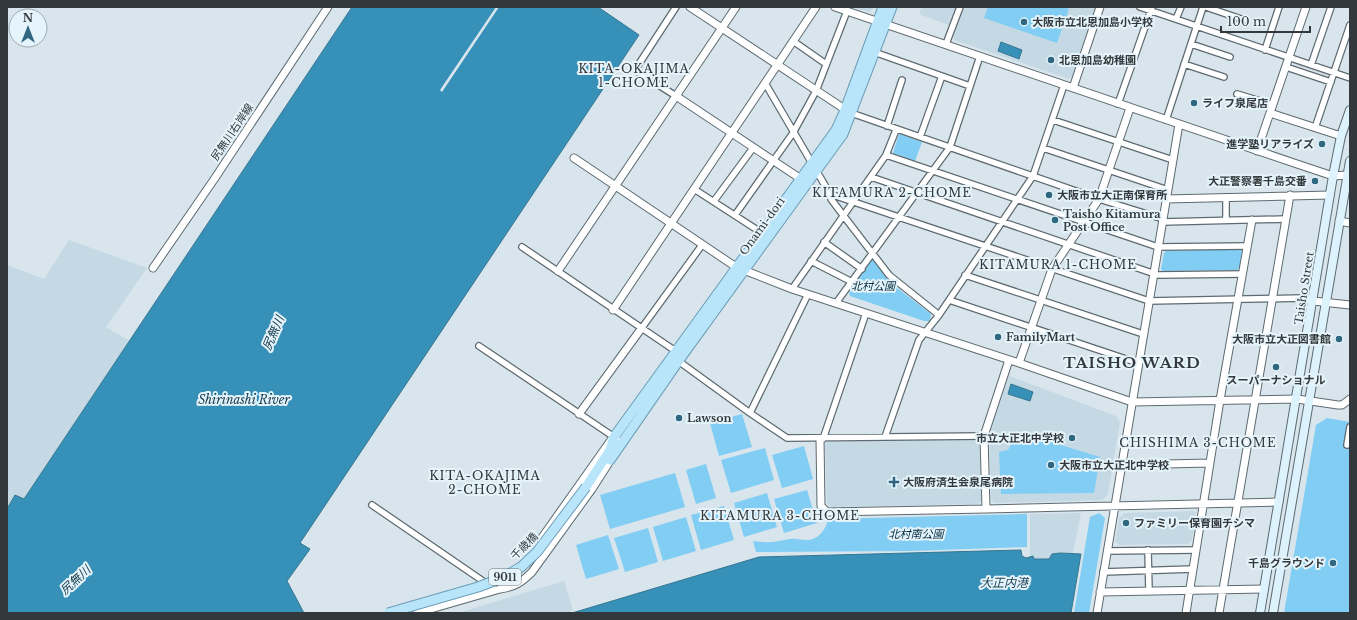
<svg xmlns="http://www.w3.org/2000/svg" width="1357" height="620" viewBox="0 0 1357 620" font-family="'Libre Baskerville','Noto Sans JP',serif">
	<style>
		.built { fill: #c4d9e4 }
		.green { fill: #81cdf3 }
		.water { fill: #3690b7; stroke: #357692 }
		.pier { fill: #d8e5ed }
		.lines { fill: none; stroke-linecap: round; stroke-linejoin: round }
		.minor-casing { stroke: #5e6a70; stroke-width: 8 }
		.tertiary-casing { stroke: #5e6a70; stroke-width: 9 }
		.secondary-casing { stroke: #5e6a70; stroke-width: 10 }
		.primary-casing { stroke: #6c9db6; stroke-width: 11 }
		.minor { stroke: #fff; stroke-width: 5.5 }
		.tertiary { stroke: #fff; stroke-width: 7 }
		.secondary { stroke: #dcf2fd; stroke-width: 8 }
		.primary { stroke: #b9e5fb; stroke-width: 9 }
		.primary-bridge-casing { stroke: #6c9db6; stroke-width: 11; stroke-linecap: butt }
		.primary-bridge { stroke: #b9e5fb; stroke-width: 9 }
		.poi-dot { fill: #2f6781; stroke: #e5f3fa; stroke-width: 1.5 }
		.labels { text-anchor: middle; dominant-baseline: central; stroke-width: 4; stroke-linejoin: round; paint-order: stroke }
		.shield { fill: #e5f3fa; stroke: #687074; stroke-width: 1 }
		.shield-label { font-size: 10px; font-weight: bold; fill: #32383b }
		.poi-label { font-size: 11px; font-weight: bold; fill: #32383b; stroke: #e5f3fa; text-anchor: start }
		.street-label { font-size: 11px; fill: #32383b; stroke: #e5f3fa }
		.park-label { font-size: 11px; font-style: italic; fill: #062f40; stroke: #e5f3fa }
		.neighbourhood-label { font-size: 12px; letter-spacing: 1px; fill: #32383b; stroke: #e5f3fa }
		.water-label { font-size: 12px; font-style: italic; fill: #153c4e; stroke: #e5f3fa }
		.district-label { font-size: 15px; font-weight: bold; letter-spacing: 1px; fill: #32383b; stroke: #e5f3fa }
	</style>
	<rect width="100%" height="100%" fill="#d8e5ed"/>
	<path class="built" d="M856,7H876L869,12L855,8Z
		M922,7H957L951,26L919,14Z
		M964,7H1095L1072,77L1069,79L954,40L953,36Z
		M69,240L147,268L106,327L130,341L24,499L15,495L7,509V265L44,279Z
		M1009,376L1116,416L1120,422L1108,494L1102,500L994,503L991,499L989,435Z
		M975,438L981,444L982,501L978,504L831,507L827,503L825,445L827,442Z
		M1193,511L1196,513L1192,540L1188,544L1120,545L1115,542L1119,518L1125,513Z
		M1081,513L1073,553H1060L1049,559H1033V556H1030V514Z
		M564,581L573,610L570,611V613H458Z"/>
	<path class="green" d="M988,7H1064L1069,9L1057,43L984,18Z
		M899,134L922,142L915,161L893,153Z
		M1242,249L1240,267L1237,270L1163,271L1161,269L1164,253L1166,251Z
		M871,260L876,261L884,271L883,274L892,284L931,314L930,321H924L850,296L849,293Z
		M742,414L752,447L719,456L710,423Z
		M1327,418L1350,422V613H1284L1316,425Z
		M1018,432L1100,457L1094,493L1001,494L999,452L1008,450Z
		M804,446L813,479L782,488L772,455Z
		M765,448L774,480L731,493L721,460Z
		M706,464L716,498L696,504L686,470Z
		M675,473L685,507L610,529L600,495Z
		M807,490L817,523L784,533L774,499Z
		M767,493L777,527L744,537L734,503Z
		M724,506L734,540L701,550L691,515Z
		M1099,513L1105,518L1089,613H1074L1090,517Z
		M1027,514V547L911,551L756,552L753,541C761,542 770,543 778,541C782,541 786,539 791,539C796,538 801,540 807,540C818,540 826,530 828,519Z
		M686,517L696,551L663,561L653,527Z
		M648,528L658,562L625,572L614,538Z
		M608,535L619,569L586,579L576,545Z"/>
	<path class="water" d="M352,7H598L639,35L300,543L310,549L287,581L304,613H7V509L15,495L24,499Z
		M1001,42L1022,50L1019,59L998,51Z
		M1011,384L1033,392L1030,401L1008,394Z
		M1021,550L1022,556L1026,558L1033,556L1034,559H1049L1052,554L1060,553L1081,554L1071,613H572L759,557Z"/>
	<path class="pier" d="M496,7H499L442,92L440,90Z"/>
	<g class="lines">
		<defs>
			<path id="minor" d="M1140,7L1350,78
				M1206,7L1244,20
				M1176,19L1181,7
				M793,41L826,64
				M946,44L960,7
				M1191,44L1230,57
				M1265,50L1279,7
				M874,52L970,86
				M1184,64L1224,77
				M1311,65L1331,7
				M1286,67L1331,82
				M765,83L830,194L831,199L843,215L889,275L939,315
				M1237,94L1273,105
				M676,96L635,70L676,7
				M1118,104L1152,7
				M851,113L1099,199L1163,219
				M1053,120L1173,160
				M1166,120L1203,7
				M887,126L902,80
				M1315,128L1350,25
				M920,137L942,76
				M1043,148L1168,190
				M886,155L1158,247L1247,246
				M871,177L1158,275L1242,274
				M694,189L762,233
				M830,194L1149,301L1303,298L1313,301
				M1226,197V220
				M714,201L753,148
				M735,215L793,133L816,91L847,11
				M1162,222L1286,219
				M824,242L862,269
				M522,247L677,352
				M811,261L852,282
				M965,275L1143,334
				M792,289L886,155L896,130
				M949,300L1138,363
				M836,303L950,147L980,56
				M641,329L702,245
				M479,346L617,439
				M677,360L750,413L787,438L984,436
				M750,413L808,294
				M885,437L919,340L939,315L1033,176L1064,85
				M823,439L866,313
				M1347,445L1350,427
				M372,505L496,590
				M1148,550L1149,591
				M1107,551L1196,550
				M1103,572L1193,569"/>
			<path id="tertiary" d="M690,7L849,112
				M835,7L1297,164L1333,176L1347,175
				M1073,88L1100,7
				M676,96L804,181
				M1270,113L1341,136
				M1257,151L1306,7
				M574,158L736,267L792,289L1019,363L1132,402L1297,399L1338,405H1342L1350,399
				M1166,199L1330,195
				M1339,221L1350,223
				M153,268L215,178L328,7
				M558,271L736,7
				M1313,301L1350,305
				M613,310L816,7
				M1009,360L984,436L986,509L1279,502
				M1019,363L1052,269L1099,199L1130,108
				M579,414L641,329
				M820,439L821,506L827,512L986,509
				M1121,465L1210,463
				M541,539L611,440
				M500,589L515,573
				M1100,592L1264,589
				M417,613L500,589C515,587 522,582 532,572L592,489L608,464
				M1097,613L1179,124
				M1186,613L1220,400L1252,220
				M1219,613L1290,195"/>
			<path id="secondary" d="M1260,613L1333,176L1341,136L1350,110
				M1273,613L1350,161"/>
			<path id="primary" d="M610,460L682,356L843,134L892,7
				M586,487L610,450L614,437L836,130L845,110L883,7"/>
		</defs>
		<use href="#minor" class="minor-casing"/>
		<use href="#tertiary" class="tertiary-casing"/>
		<use href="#secondary" class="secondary-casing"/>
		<use href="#primary" class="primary-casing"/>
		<use href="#minor" class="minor"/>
		<use href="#tertiary" class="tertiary"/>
		<use href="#secondary" class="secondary"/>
		<use href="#primary" class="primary"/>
		<defs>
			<path id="primary-bridge" d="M388,613L478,587L502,578L521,567L537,552L586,487"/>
		</defs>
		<use href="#primary-bridge" class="primary-bridge-casing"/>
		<use href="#primary-bridge" class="primary-bridge"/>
	</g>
	<g class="poi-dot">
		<circle cx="1024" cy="22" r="4"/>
		<circle cx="1051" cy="60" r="4"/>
		<circle cx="1194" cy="103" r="4"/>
		<circle cx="1322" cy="144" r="4"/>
		<circle cx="1315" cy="181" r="4"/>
		<circle cx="1049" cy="195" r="4"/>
		<circle cx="1055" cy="220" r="4"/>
		<circle cx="998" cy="337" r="4"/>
		<circle cx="1339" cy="339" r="4"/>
		<circle cx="1276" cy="367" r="4"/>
		<circle cx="679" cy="418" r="4"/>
		<circle cx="1072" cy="438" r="4"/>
		<circle cx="1051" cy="465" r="4"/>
		<path d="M892 476h4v4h4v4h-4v4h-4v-4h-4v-4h4z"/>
		<circle cx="1126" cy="523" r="4"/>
		<circle cx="1333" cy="563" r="4"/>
	</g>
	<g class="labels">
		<rect class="shield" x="489" y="569" width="32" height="16" rx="3"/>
		<g class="shield-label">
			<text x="505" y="577">9011</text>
		</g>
		<g class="poi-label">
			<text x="1032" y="22">大阪市立北恩加島小学校</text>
			<text x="1059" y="60">北恩加島幼稚園</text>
			<text x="1202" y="103">ライフ泉尾店</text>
			<text x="1314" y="144" text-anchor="end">進学塾リアライズ</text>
			<text x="1307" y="181" text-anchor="end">大正警察署千島交番</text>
			<text x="1057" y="195">大阪市立大正南保育所</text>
			<text x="1063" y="214">Taisho Kitamura<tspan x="1063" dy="13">Post Office</tspan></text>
			<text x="1006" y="337">FamilyMart</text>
			<text x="1331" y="339" text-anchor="end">大阪市立大正図書館</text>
			<text x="1276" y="380" text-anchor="middle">スーパーナショナル</text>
			<text x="687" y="418">Lawson</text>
			<text x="1064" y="438" text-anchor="end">市立大正北中学校</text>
			<text x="1059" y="465">大阪市立大正北中学校</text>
			<text x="903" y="482">大阪府済生会泉尾病院</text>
			<text x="1134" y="523">ファミリー保育園チシマ</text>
			<text x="1325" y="563" text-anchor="end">千島グラウンド</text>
		</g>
		<g class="street-label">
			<text transform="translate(232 132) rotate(-56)">尻無川右岸線</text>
			<text transform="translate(762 226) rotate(-54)">Onami-dori</text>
			<text transform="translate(1304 288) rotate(-81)">Taisho Street</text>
			<text transform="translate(524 546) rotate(-45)">千歳橋</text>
		</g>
		<g class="park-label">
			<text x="873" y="286">北村公園</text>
			<text x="916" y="534">北村南公園</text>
		</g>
		<g class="neighbourhood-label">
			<text x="634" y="68">KITA-OKAJIMA<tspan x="634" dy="14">1-CHOME</tspan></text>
			<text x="892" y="192">KITAMURA 2-CHOME</text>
			<text x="1058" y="264">KITAMURA 1-CHOME</text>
			<text x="1198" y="442">CHISHIMA 3-CHOME</text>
			<text x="485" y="475">KITA-OKAJIMA<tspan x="485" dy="14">2-CHOME</tspan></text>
			<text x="780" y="515">KITAMURA 3-CHOME</text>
		</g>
		<g class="water-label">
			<text transform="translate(273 333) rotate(-67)">尻無川</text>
			<text x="244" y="399">Shirinashi River</text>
			<text transform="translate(75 580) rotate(-43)">尻無川</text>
			<text x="1004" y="582">大正内港</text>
		</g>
		<g class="district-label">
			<text x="1132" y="362">TAISHO WARD</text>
		</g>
	</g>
	<rect width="1357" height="620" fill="none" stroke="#32383b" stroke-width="16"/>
	<g transform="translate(28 28)"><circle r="19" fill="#e5f3fa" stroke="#9da8ae"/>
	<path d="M0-3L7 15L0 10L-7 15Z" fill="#2f6781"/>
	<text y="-6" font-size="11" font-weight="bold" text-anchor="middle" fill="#32383b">N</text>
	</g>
	<path d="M1221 26v6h89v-6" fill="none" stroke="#32383b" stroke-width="2"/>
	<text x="1227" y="26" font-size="12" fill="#32383b" stroke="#e5f3fa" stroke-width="3" paint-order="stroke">100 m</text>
</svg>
